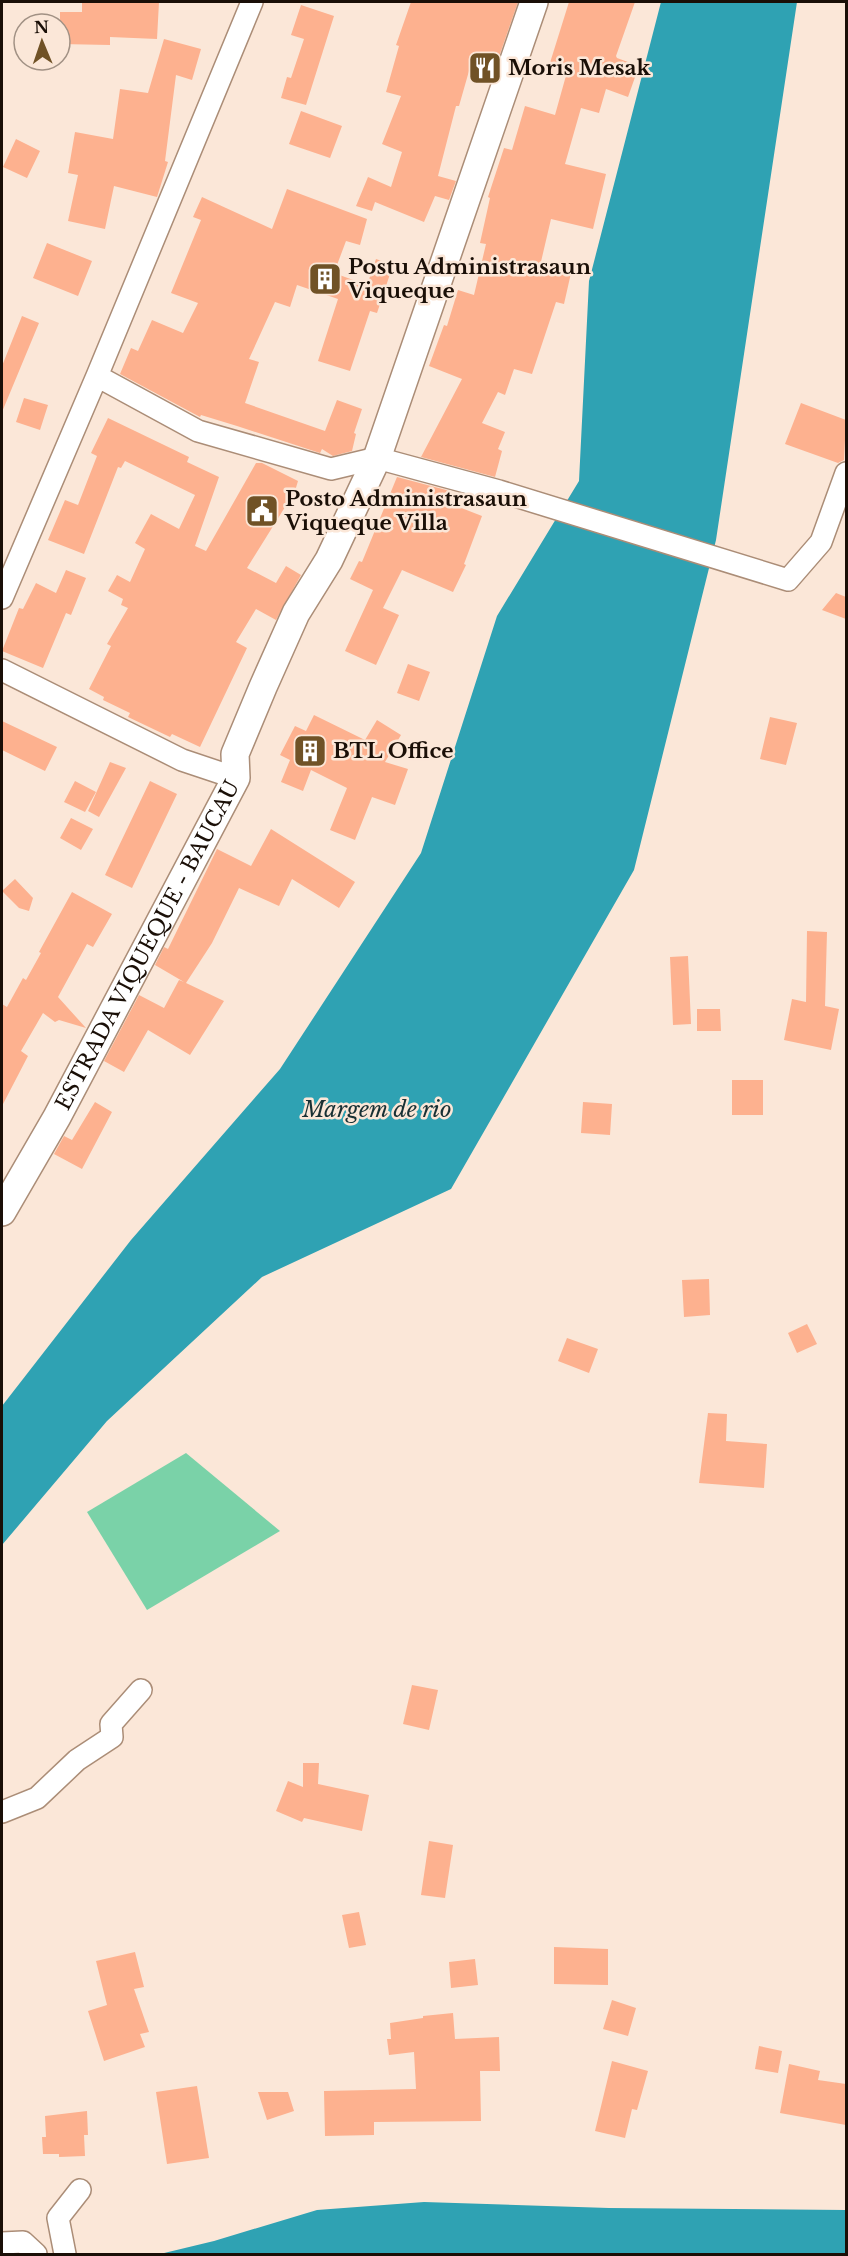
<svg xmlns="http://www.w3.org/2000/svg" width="848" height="2256" viewBox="0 0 848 2256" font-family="'Libre Baskerville',serif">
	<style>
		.green { fill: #7ad2a8 }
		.water { fill: #2fa2b3 }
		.building { fill: #fdb18f }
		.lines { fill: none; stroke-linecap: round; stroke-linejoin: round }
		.minor-casing { stroke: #ab8d77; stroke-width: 24 }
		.major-casing { stroke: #ab8d77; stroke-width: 30 }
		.minor { stroke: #fff; stroke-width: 21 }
		.major { stroke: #fff; stroke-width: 27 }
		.labels { text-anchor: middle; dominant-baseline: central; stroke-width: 5; stroke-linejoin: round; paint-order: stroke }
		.poi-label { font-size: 21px; font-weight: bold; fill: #1a0f07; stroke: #fbe7d8; text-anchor: start }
		.street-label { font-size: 21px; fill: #1a0f07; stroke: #fbe7d8 }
		.water-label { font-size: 22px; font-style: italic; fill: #183034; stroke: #fbe7d8 }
	</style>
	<rect width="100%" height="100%" fill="#fbe7d8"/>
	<path class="green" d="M186,1453L280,1531L147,1610L87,1512Z"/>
	<path class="water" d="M661,2H797L716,540L634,870L451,1189L262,1277L107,1421L2,1545V1406L131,1240L280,1069L421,853L497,616L579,481L589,281Z
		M424,2202L609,2208L846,2210V2254H160L214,2241L317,2210Z"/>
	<path class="building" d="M82,2H159L157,39L110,37V45L60,44V12H82Z
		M411,2H518L492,77L469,71L459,106H456L438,176L456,181L449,200L435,196L424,222L375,202L372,211L356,206L368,177L391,187L402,152L382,144L401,96L386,92L399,46L396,45Z
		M569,2H635L616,56L617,58L639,66L628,97L606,89L599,113L581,108L565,164L606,174L593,229L551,219L540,266L571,273L564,304L556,302L532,374L514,369L505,395L498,392L482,423L505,432L498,449L502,451L495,477L421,457L462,379L429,366L444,325L447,326L458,290L474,295L486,244L480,243L490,198L488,197L504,148L512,150L525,106L555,115L567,72L549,66Z
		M301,5L334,16L306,105L281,98L287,77L291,78L304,39L291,35Z
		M164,39L201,49L192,80L176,75L165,161L168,162L157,197L114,186L105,229L68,221L78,175L68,173L75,132L113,139L120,89L148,93Z
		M301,111L342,126L330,158L289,144Z
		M16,139L40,151L27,178L3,167Z
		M287,189L367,219L360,245L346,241L334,273L367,285L376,259L393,265L377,313L370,311L350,371L318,361L338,299L297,285L290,307L275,302L249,359L259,362L245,403L325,431L337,400L362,409L354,433L356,434L352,451L333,456L322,449L320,453L237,426L201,415L200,417L120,374L131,348L138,351L152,320L183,333L198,303L171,293L201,220L193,217L202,197L272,229Z
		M47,243L92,261L78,296L33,278Z
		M22,316L39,323L2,412V366Z
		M24,398L48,405L40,430L16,422Z
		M801,403L846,420L844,460L838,463L785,444Z
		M108,418L189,457L187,462L219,477L195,546L206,551L256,463H262L298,481L295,491L247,568L276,583L286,566L301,575L276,620L256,609L236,642L247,648L200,747L172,734L170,737L128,717L130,713L103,700L104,697L89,689L111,646L107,644L128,608L121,605L123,599L108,591L117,575L130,582L145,549L135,543L151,514L179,529L195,495L125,461L121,468L118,467L84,554L48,540L65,500L78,505L97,456L91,453Z
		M397,477L450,491L446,502L482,516L464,564L466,565L453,592L402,570L383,608L399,615L376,665L345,651L373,590L350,579L359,561L362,562Z
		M66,570L86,578L71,615L66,613L43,668L2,651L19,608L23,609L36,583L56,593Z
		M836,593L846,597V619L822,610Z
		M408,664L430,672L419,701L397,693Z
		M314,715L365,740L377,720L401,735L385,762L408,769L395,805L372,797L355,840L330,830L347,788L311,770L303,791L281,782L290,760L280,755L295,726L306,731Z
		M770,717L797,723L786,765L760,759Z
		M2,721L57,747L45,771L2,750Z
		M110,762L126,768L99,817L88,811Z
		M75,781L96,792L85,812L64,802Z
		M150,781L177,794L132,888L105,875Z
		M71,818L93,829L81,850L60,838Z
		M271,829L355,882L339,908L292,879L279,906L239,888L212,943L186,983L224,1001L190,1055L148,1030L124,1072L104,1061L139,995L164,1008L179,980L184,982L155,965L164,947L168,949L217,849L251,866Z
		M15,879L33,898L29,911L19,908L2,891Z
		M72,892L112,914L93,947L87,944L58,997L86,1028L59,1020L55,1022L43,1013L21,1051L28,1056L2,1106V1004L7,1007L23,978L26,980L41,953L39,952Z
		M807,931L827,932L825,1006L839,1009L831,1050L784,1040L792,999L806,1002Z
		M688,956L691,1024L673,1025L670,957Z
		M697,1009H720L721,1031H697Z
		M732,1080H763V1115H732Z
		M95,1102L112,1112L82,1169L54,1154L64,1136L72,1140Z
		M583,1102L612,1104L610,1135L581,1133Z
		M709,1279L710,1315L684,1317L682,1280Z
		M807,1324L817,1344L797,1353L788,1333Z
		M567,1338L598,1349L589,1373L558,1361Z
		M708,1413L727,1414L726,1441L767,1444L764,1488L699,1483Z
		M412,1685L438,1690L429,1730L403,1724Z
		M303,1763H319L318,1784L369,1795L362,1831L304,1818L302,1822L276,1811L288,1781L303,1787Z
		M429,1841L453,1845L445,1898L421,1895Z
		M359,1912L366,1945L349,1948L342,1915Z
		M554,1947L608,1949V1985L554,1984Z
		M135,1952L144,1987L134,1989L149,2032L140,2034L145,2047L104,2061L88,2011L107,2005L96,1961Z
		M475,1959L478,1985L451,1988L449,1962Z
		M612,2000L636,2008L628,2036L603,2029Z
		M453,2013L455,2039L499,2037L500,2071H480L481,2121L374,2122V2135L325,2136L324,2091L416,2089L414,2052L389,2055L387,2039H391L390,2023L423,2018V2016Z
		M759,2046L782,2051L778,2073L755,2069Z
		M612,2061L648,2071L637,2110L632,2109L625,2138L595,2131Z
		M789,2064L820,2071L818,2080L846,2084V2125L780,2113Z
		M197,2086L209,2158L167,2164L156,2092Z
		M258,2092H288L294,2111L267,2120Z
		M87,2111L88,2135H84L85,2156L59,2157V2154H43L42,2137H46L45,2116Z"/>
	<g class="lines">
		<defs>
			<path id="minor" d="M97,376L198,431L331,469L377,458L499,491L788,580L821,542L846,473
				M2,598L97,376L252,2
				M2,670L182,760L236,778
				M2,1812L37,1798L77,1760L112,1737L111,1724L141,1690
				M2,2243L23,2242L36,2254
				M65,2254L58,2218L80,2190"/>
			<g id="major">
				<path id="s1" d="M2,1212L57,1117L236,778L235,754L263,687L296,613L329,560L377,458L534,2"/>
			</g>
		</defs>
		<use href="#minor" class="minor-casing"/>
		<use href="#major" class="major-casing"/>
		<use href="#minor" class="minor"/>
		<use href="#major" class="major"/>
	</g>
	<defs>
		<symbol id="restaurant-square" viewBox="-11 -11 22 22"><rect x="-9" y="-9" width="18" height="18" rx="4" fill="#705226" stroke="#fbe7d8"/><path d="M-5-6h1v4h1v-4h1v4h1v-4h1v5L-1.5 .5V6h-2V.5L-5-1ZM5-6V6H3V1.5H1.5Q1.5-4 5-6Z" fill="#fff"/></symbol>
		<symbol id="building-square" viewBox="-11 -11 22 22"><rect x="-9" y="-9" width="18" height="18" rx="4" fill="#705226" stroke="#fbe7d8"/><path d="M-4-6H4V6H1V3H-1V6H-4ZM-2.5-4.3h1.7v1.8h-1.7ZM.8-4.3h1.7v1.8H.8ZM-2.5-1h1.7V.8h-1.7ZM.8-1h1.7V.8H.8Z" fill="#fff"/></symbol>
		<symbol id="civic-square" viewBox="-11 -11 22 22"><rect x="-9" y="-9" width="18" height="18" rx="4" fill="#705226" stroke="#fbe7d8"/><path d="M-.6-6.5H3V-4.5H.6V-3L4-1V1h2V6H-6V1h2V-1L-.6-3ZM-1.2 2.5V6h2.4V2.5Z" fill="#fff"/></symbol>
	</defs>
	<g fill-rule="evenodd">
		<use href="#restaurant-square" x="466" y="49" width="38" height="38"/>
		<use href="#building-square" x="306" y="260" width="38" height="38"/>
		<use href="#civic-square" x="243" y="492" width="38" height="38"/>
		<use href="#building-square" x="291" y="732" width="38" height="38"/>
	</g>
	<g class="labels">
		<g class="poi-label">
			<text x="508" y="68">Moris Mesak</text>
			<text x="348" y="267">Postu Administrasaun<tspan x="348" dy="24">Viqueque</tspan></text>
			<text x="285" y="499">Posto Administrasaun<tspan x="285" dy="24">Viqueque Villa</tspan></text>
			<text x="333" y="751">BTL Office</text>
		</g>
		<g class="street-label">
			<text stroke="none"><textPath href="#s1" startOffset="304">ESTRADA VIQUEQUE - BAUCAU</textPath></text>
		</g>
		<g class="water-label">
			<text x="377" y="1109">Margem de rio</text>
		</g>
	</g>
	<rect width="848" height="2256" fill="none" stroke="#1a0f07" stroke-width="6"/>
	<g transform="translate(42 42) rotate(358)"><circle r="28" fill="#fbe7d8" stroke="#a19184" stroke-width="1.5"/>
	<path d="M0-4.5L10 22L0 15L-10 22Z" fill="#705226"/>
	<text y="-9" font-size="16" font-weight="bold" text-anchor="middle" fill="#1a0f07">N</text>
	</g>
</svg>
